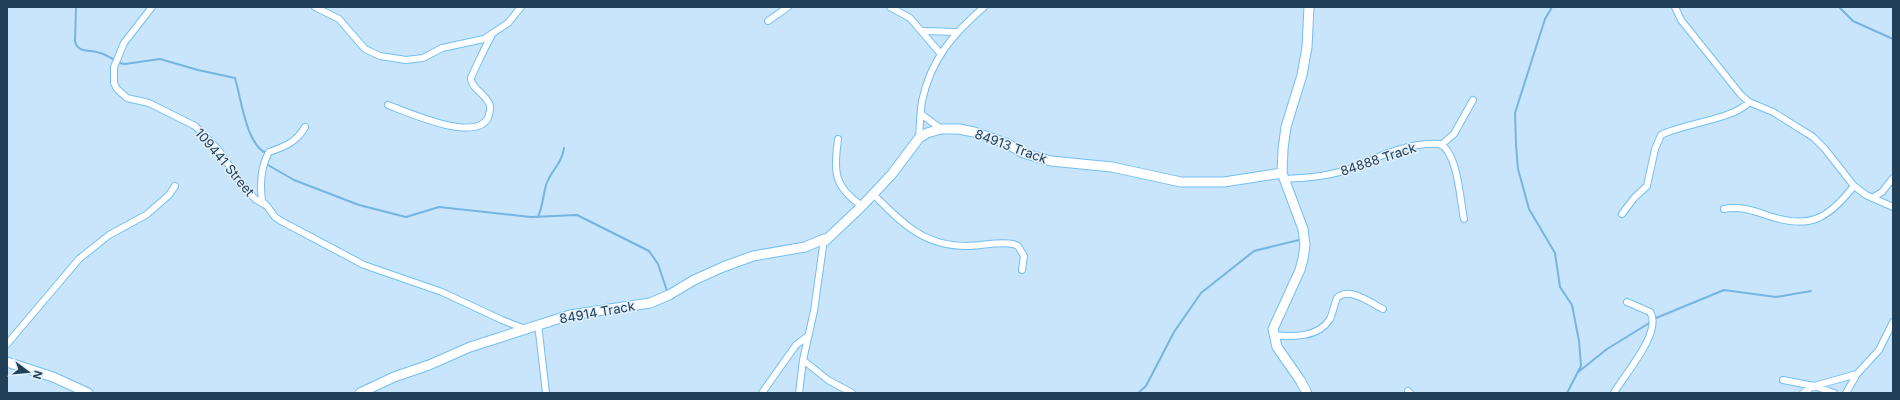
<svg xmlns="http://www.w3.org/2000/svg" width="1900" height="400" viewBox="0 0 1900 400" font-family="Inter,sans-serif">
	<style>
		.lines { fill: none; stroke-linecap: round; stroke-linejoin: round }
		.stream { stroke: #76b4e2; stroke-width: 2 }
		.street-casing { stroke: #73bef6; stroke-width: 8 }
		.secondary-casing { stroke: #73bef6; stroke-width: 11 }
		.street { stroke: #fff; stroke-width: 6 }
		.secondary { stroke: #fff; stroke-width: 9 }
		.labels { text-anchor: middle; dominant-baseline: central; stroke-width: 3; stroke-linejoin: round; paint-order: stroke }
		.street-label { font-size: 13px; fill: #214057; stroke: #e2f0fc }
	</style>
	<rect width="100%" height="100%" fill="#c8e5fc"/>
	<g class="lines">
		<path class="stream" d="M76,7L75,42C79,54 90,49 100,53C105,54 110,58 115,60
			M1552,7L1545,19L1515,113L1516,145L1518,169L1529,209L1555,253L1560,287L1572,305L1579,341L1581,366L1567,393
			M1839,7L1853,21L1893,39
			M119,63L125,64L160,59L198,70L235,78C241,98 246,144 266,153
			M268,165L294,180L359,205L406,217L439,207L531,217L577,215L649,251L658,264L667,291
			M538,217C543,205 543,196 546,185C551,170 562,164 564,148
			M1656,318L1724,290L1776,297L1811,291
			M1577,373L1607,349L1651,322
			M1138,393L1146,386L1174,332L1201,293L1254,251L1299,240"/>
		<defs>
			<path id="street" d="M152,7L124,43L114,67V83L117,89L127,98L149,103L195,126L217,148L242,184L255,199L267,206L275,217L281,221L364,265L442,292L502,320L525,329
				M315,7L339,19L365,49L380,56L406,60L423,58L442,48L484,39L508,23L521,7
				M890,7L910,18L940,53
				M1675,7L1681,20L1741,95L1749,102L1773,112L1813,137L1825,149L1854,186L1866,195L1893,207
				M768,21L788,7
				M923,31L956,32
				M388,105C407,112 475,143 488,118C489,114 491,109 490,106C488,95 470,88 471,78C472,75 488,41 491,37
				M921,114L941,129
				M919,138C920,126 920,113 922,101C931,59 953,34 984,7
				M838,139C834,172 833,186 862,206
				M1441,145L1454,134L1473,100
				M1284,179C1308,178 1334,176 1357,166C1382,155 1411,142 1440,144C1458,153 1460,200 1464,219
				M873,194C902,223 923,246 967,246C982,246 998,241 1013,244L1018,246L1024,256L1022,270
				M1872,198L1882,192L1893,178
				M265,204L262,201C260,185 261,166 269,152C284,147 297,142 305,127
				M1724,209C1739,206 1752,210 1766,215C1809,230 1827,220 1854,186
				M1622,214L1634,198L1647,186L1655,149L1661,135C1684,123 1733,120 1749,102
				M538,324L546,393
				M1273,335C1293,337 1318,338 1330,319C1333,312 1334,305 1337,298C1349,286 1371,303 1383,309
				M7,344L79,259L109,235L146,215L169,195L175,186
				M803,360L828,380L852,393
				M1783,380L1814,386L1834,393
				M1408,391L1410,393
				M762,393L796,345L808,336
				M799,393L803,360L814,311L824,239
				M1614,393C1624,375 1663,332 1650,312L1627,302
				M1803,393L1814,386L1857,374
				M1846,393L1857,374L1879,350L1893,322"/>
			<path id="secondary" d="M7,362L53,377L88,393
				M360,393L394,377L429,365L470,347L570,315L650,303L669,295L694,280L723,267L753,256L805,247L824,239L825,241L862,206L892,174L919,138L927,133L941,129H959L974,132L1008,144L1023,153L1051,161L1112,167L1181,182H1224L1282,173
				M1307,393L1300,380L1277,347L1273,329L1300,270L1303,259L1305,245L1303,229L1282,173L1283,149L1286,127L1302,75L1307,47L1309,7"/>
		</defs>
		<use href="#street" class="street-casing"/>
		<use href="#secondary" class="secondary-casing"/>
		<use href="#street" class="street"/>
		<use href="#secondary" class="secondary"/>
	</g>
	<g class="labels">
		<g class="street-label">
			<text transform="translate(1011 146) rotate(20)">84913 Track</text>
			<text transform="translate(1378 159) rotate(-18)">84888 Track</text>
			<text transform="translate(225 162) rotate(50)">109441 Street</text>
			<text transform="translate(597 312) rotate(-10)">84914 Track</text>
		</g>
	</g>
	<rect width="1900" height="400" fill="none" stroke="#214057" stroke-width="16"/>
	<g transform="translate(28 372) rotate(106)" stroke="#e2f0fc" stroke-width="3" paint-order="stroke">
	<path d="M0-3L7 15L0 10L-7 15Z" fill="#214057"/>
	<text y="-6" font-size="11" font-weight="bold" text-anchor="middle" fill="#214057">N</text>
	</g>
</svg>
